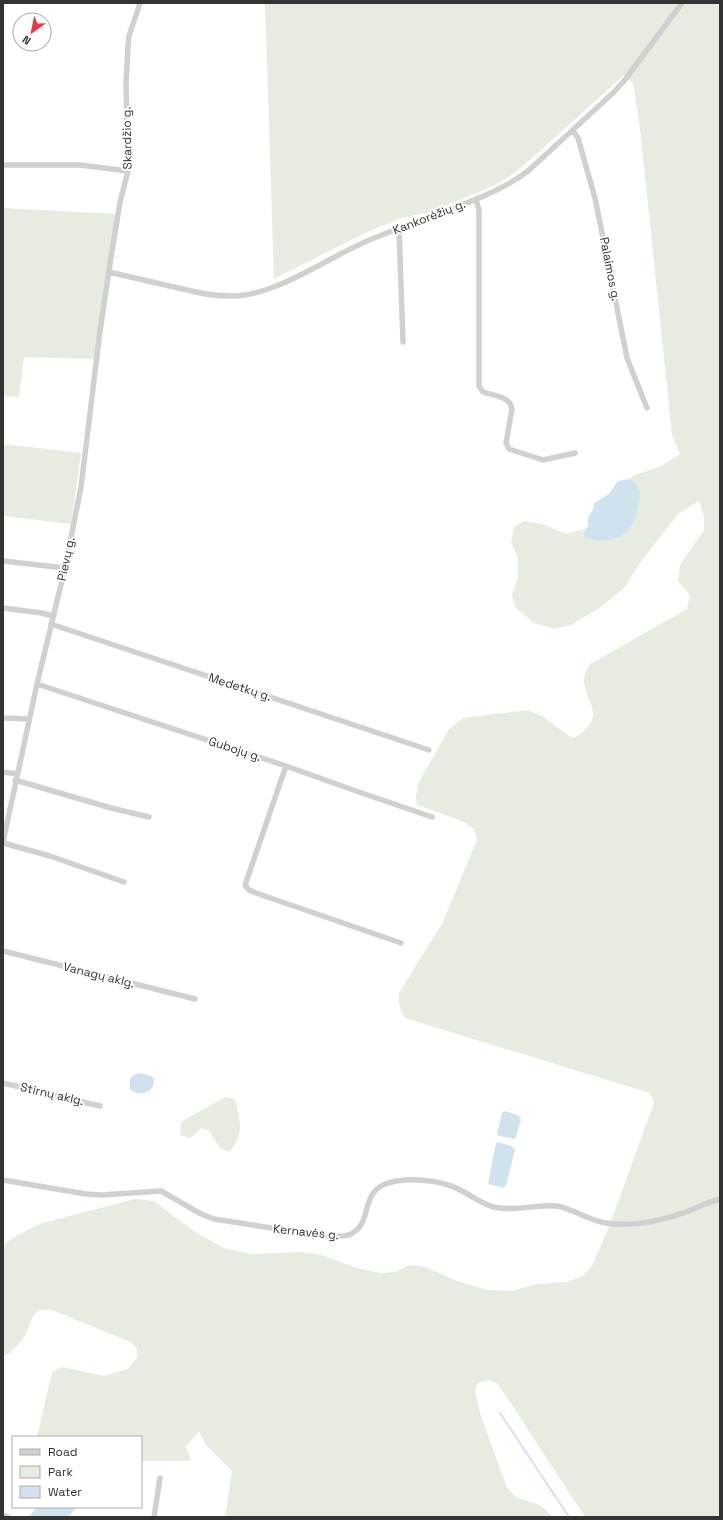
<svg xmlns="http://www.w3.org/2000/svg" width="723" height="1520" viewBox="0 0 723 1520" font-family="'Space Grotesk',sans-serif">
	<style>
		.green { fill: #e6ecdf }
		.water { fill: #cfe2ee }
		.lines { fill: none; stroke-linecap: round; stroke-linejoin: round }
		.stream { stroke: #cfe2ee; stroke-width: 2 }
		.street { stroke: #d0d0d0; stroke-width: 5.5 }
		.labels { text-anchor: middle; dominant-baseline: central; stroke-width: 4; stroke-linejoin: round; paint-order: stroke }
		.street-label { font-size: 12px; fill: #333; stroke: #fff }
	</style>
	<rect width="100%" height="100%" fill="#fff"/>
	<path class="green" d="M265,3H720V1517H585L498,1384L489,1380L478,1383L475,1390L480,1413L507,1488L516,1497L540,1505L553,1517H225L232,1471L206,1445L199,1432L185,1447L191,1458L189,1461H141V1437H37L52,1372L63,1367L104,1376L127,1369L137,1358V1348L130,1342L52,1310H39C30,1317 32,1321 27,1331C23,1341 12,1352 3,1357V1245L11,1239L39,1224L135,1199L154,1201L195,1232L224,1248L251,1254L300,1252L318,1254L357,1268L380,1273L395,1272L409,1265L425,1267L457,1281L487,1290L511,1291L537,1284L567,1282L583,1276L592,1266L610,1224L654,1103L650,1093L405,1018C400,1009 398,1003 399,993L443,922L477,840L474,829L462,821L417,805L416,797L418,784L449,729L463,718L528,710L542,716L572,738C578,737 580,734 585,730C603,712 585,701 584,681C584,674 587,669 590,664L687,609L690,595L678,581L680,565L704,530V517L699,501L678,514L639,564L625,587L601,607L571,625L555,629L534,623L515,607L512,595L518,577V559L511,542L514,527L524,521L543,524L566,534L584,529L583,533L622,536L634,522L640,491L634,481L628,479L635,475L659,467L680,454L672,435L640,128L633,83L624,75L531,159L509,177L493,186L433,211L398,219L361,235L274,279Z
		M3,208L116,214L94,359L24,357L19,397L3,396Z
		M3,444L81,453L71,524L3,516Z
		M225,1097L235,1099C240,1119 245,1136 229,1152L220,1148L209,1131L202,1128L190,1138L180,1135L181,1122Z"/>
	<path class="water" d="M628,479L634,481L640,491L639,500L636,517L631,527L622,536L609,540L598,541L585,537C583,532 584,530 588,526V517L594,508V503L609,494L618,481Z
		M139,1073L151,1076L154,1079C155,1092 140,1098 130,1089C129,1081 130,1075 139,1073Z
		M506,1111L519,1116L521,1120L515,1139L499,1136L497,1134L502,1113Z
		M497,1142L512,1146L515,1150L506,1185L504,1188L488,1184L495,1147Z
		M38,1507H76V1508L68,1517H29L34,1510Z"/>
	<g class="lines">
		<path class="stream" d="M500,1413L569,1517"/>
		<path class="street" d="M573,131L578,138L595,198L627,358L647,408
			M3,165H80L128,171
			M476,199L479,210V386L483,392C494,396 510,396 512,409L506,443L509,449L543,460L575,453
			M399,229L403,342
			M109,272C131,277 152,282 174,287C195,292 215,297 237,296C279,293 326,259 365,242C397,228 431,217 464,204C487,195 508,186 528,171L613,93L624,81L682,3
			M3,561L65,568
			M3,608L42,613L53,616
			M51,624L429,750
			M37,684L286,766L356,791L432,817
			M3,718L29,719
			M286,766L245,885L249,890L256,893L401,943
			M3,772L17,774
			M15,780L111,808L149,817
			M3,842L37,684L65,568L81,487L100,331L111,257L120,202L128,171L126,83L128,46L129,36L140,3
			M3,843L50,856L124,882
			M3,951L195,999
			M3,1083L100,1106
			M3,1180L86,1194L101,1195L161,1191L201,1214L214,1219L330,1237C336,1236 345,1237 351,1234C378,1220 352,1183 406,1180C424,1179 446,1182 462,1191C472,1196 482,1204 494,1207C514,1212 538,1204 557,1206C574,1209 589,1221 606,1223C633,1227 661,1221 686,1212C697,1208 708,1202 720,1199
			M3,1515L8,1517
			M154,1517L160,1478"/>
	</g>
	<g class="labels">
		<g class="street-label">
			<text transform="translate(127 138) rotate(-91)">Skardžio g.</text>
			<text transform="translate(429 217) rotate(-21)">Kankorėžių g.</text>
			<text transform="translate(610 269) rotate(79)">Palaimos g.</text>
			<text transform="translate(66 559) rotate(-78)">Pievų g.</text>
			<text transform="translate(240 687) rotate(18)">Medetkų g.</text>
			<text transform="translate(235 749) rotate(18)">Gubojų g.</text>
			<text transform="translate(99 975) rotate(14)">Vanagų aklg.</text>
			<text transform="translate(52 1094) rotate(13)">Stirnų aklg.</text>
			<text transform="translate(306 1232) rotate(6)">Kernavės g.</text>
		</g>
	</g>
	<rect width="723" height="1520" fill="none" stroke="#333333" stroke-width="8"/>
	<rect x="12" y="1436" width="130" height="72" fill="#ffffff" stroke="#adadad"/>
	<rect x="20" y="1449" width="20" height="6" fill="#d0d0d0" stroke="#adadad"/>
	<text x="48" y="1456" font-size="12" fill="#333333">Road</text>
	<rect x="20" y="1466" width="20" height="12" fill="#e6ecdf" stroke="#adadad"/>
	<text x="48" y="1476" font-size="12" fill="#333333">Park</text>
	<rect x="20" y="1486" width="20" height="12" fill="#cfe2ee" stroke="#adadad"/>
	<text x="48" y="1496" font-size="12" fill="#333333">Water</text>
	<g transform="translate(32 32) rotate(213)"><circle r="19" fill="#ffffff" stroke="#adadad"/>
	<path d="M0-3L7 15L0 10L-7 15Z" fill="#e63946"/>
	<text y="-6" font-size="11" font-weight="bold" text-anchor="middle" fill="#333333">N</text>
	</g>
</svg>
